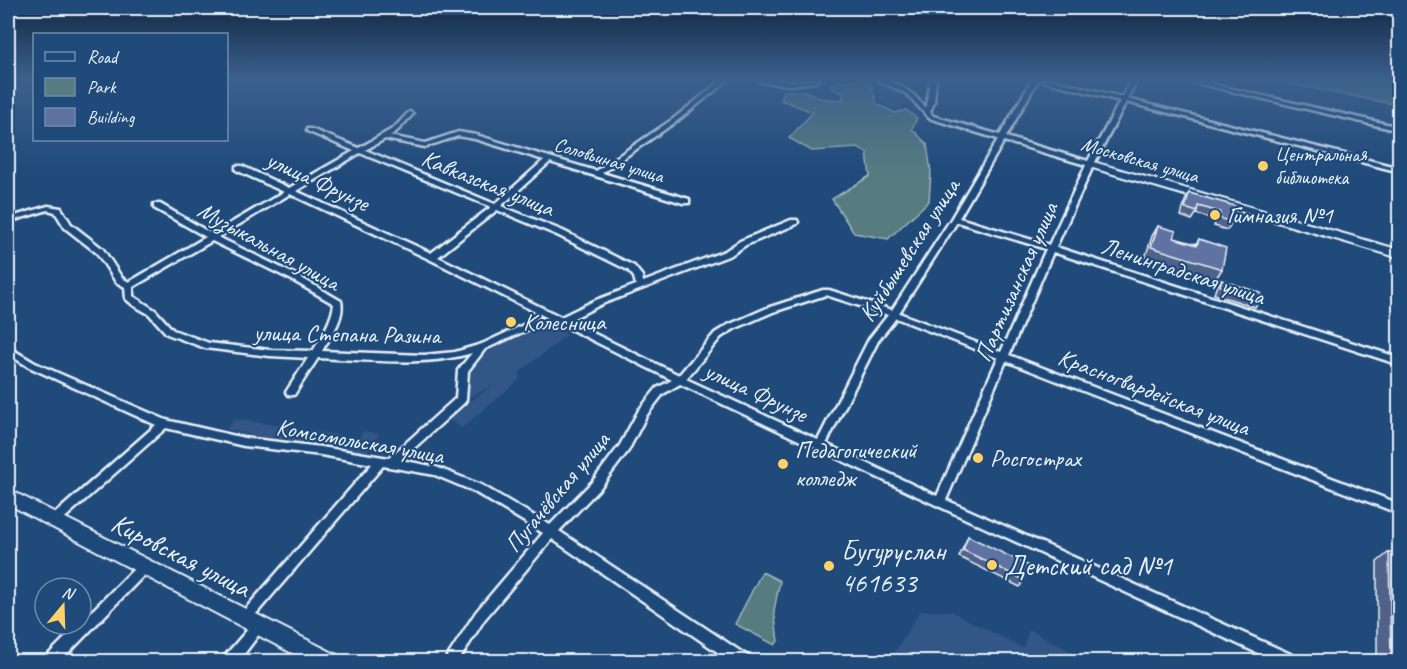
<svg xmlns="http://www.w3.org/2000/svg" width="1407" height="669" viewBox="0 0 1407 669" font-family="Caveat,sans-serif">
	<style>
		.built { fill: #325686 }
		.green { fill: #567b80; stroke: #9fb6bc; stroke-width: 1.5 }
		.lines { fill: none; stroke-linecap: round; stroke-linejoin: round }
		.minor-casing { stroke: #e8f1f8; stroke-width: 5 }
		.secondary-casing { stroke: #e8f1f8; stroke-width: 4 }
		.minor { fill: #1f4a7a; fill-rule: evenodd }
		.secondary { fill: #1f4a7a; fill-rule: evenodd }
		.wall { fill: #51628a; stroke: #e8f1f8; stroke-width: 1.5 }
		.building { fill: #5e72a1; stroke: #e8f1f8; stroke-width: 1.5 }
		.poi-dot { fill: #ffd166; stroke: #1f4a7a; stroke-width: 2 }
		.labels { text-anchor: middle; dominant-baseline: central; stroke-width: 4.5; stroke-linejoin: round; paint-order: stroke }
		.far-poi-label { font-size: 20px; fill: #e8f1f8; stroke: #1f4a7a; text-anchor: start }
		.far-street-label { font-size: 20px; fill: #e8f1f8; stroke: #1f4a7a }
		.street-label { font-size: 24px; fill: #e8f1f8; stroke: #1f4a7a }
		.poi-label { font-size: 24px; fill: #e8f1f8; stroke: #1f4a7a; text-anchor: start }
		.near-poi-label { font-size: 28px; fill: #e8f1f8; stroke: #1f4a7a; text-anchor: start }
		.near-street-label { font-size: 28px; fill: #e8f1f8; stroke: #1f4a7a }
	</style>
	<rect width="100%" height="100%" fill="#1f4a7a"/>
	<filter id="ink" filterUnits="userSpaceOnUse"><feTurbulence type="fractalNoise" baseFrequency=".0167" numOctaves="2"/><feDisplacementMap in="SourceGraphic" scale="12" xChannelSelector="R" yChannelSelector="G"/><feConvolveMatrix kernelMatrix="1 2 1 2 8 2 1 2 1" color-interpolation-filters="sRGB"/></filter>
	<g filter="url(#ink)">
		<path class="built" d="M874,80H896L907,104L894,110L881,99Z
			M549,323L567,335L520,372L519,380L462,428L449,419L463,406L494,385L470,397H465L472,364L478,357L535,325Z
			M235,419L358,438L364,431L379,434L365,455L267,439L226,429Z
			M920,611H951L1023,648L1029,629L1076,654L1073,661H889Z"/>
		<path class="green" d="M852,80L870,81L877,104L895,113L906,110L917,118L912,129L927,144L931,172L929,201L888,239L854,233L832,199L870,176L867,153L858,148L812,151L789,138L813,112L781,100L784,91H807L819,98L843,100V93L831,88V83Z
			M1267,80H1399V105Z
			M762,572L780,581L774,610L778,641L775,645L735,624Z"/>
		<g class="lines">
			<defs>
				<path id="minor" d="M722,80H728L677,121L602,173L689,199V203H683L550,162L501,206L563,231L634,266L642,276L643,282L725,251L740,241L791,220H797L798,222L797,224L746,245L731,255L602,304L568,321L679,375L715,333L728,325L767,308L823,290H829L892,310L951,219L998,139L929,118L907,94L880,81L879,80C898,80 914,94 926,108L930,80H936L934,102L930,112L933,116L1000,135L1032,80H1038L1006,137L1088,161L1120,101L1044,81L1043,80H1052L1122,97L1131,80H1137L1127,99L1400,168V172L1126,102L1094,164L1056,247L1400,358V365L1053,252L1009,355L1400,504V514L1006,361L946,500L1297,657L1298,662H1277L936,505L680,384L663,394L646,416L628,451L600,488L559,531L749,657L750,662H732L552,539L484,620L458,662H444L476,612L543,533L473,491L435,475L383,466L249,622L245,624L241,622L239,618L241,614L372,464L321,455L244,446L166,428L59,523L55,525L51,523L49,520L51,517L156,425L29,367L8,354V347L35,363L166,420L244,438L321,447L389,458L456,398L458,370L472,353C426,367 366,360 318,358L294,395H288L286,392L308,358L270,356L205,348L167,334L149,314L133,305L126,299L125,287L116,282L97,253L65,228L55,212L48,210L8,222V218L48,206L61,208L71,224L103,249L122,278L129,282L206,237L154,208V204H160L212,234L284,192L236,170V166H242L289,188L354,151L307,131V129H311L359,148L394,128L408,113L410,112L413,114L412,115L398,130L390,136L425,143L458,132L476,135L596,171L673,119ZM458,136L475,139L544,160L495,204L365,150L385,139L425,147ZM1004,141L1086,165L1049,245L959,218ZM360,153L491,207L431,253L296,191ZM290,194L429,259L548,318L534,320L482,344L455,352L424,355L322,351C330,337 345,318 341,301L298,276L218,237ZM497,210L557,235L628,270L634,277L636,285L596,300L561,317L438,257ZM957,222L1046,249L1001,352L899,313ZM212,241L292,280L334,304C332,321 321,337 313,351L270,350L209,343L173,330L155,310L133,296V287ZM826,295L888,315L869,339L818,440L686,379L721,337L734,329L773,312ZM896,318L998,358L937,496L826,444L878,341ZM558,323L672,380L657,388L639,410L620,445L592,482L550,525L481,485L436,467L401,460L464,403L466,400L468,371L485,349L538,325Z
					M758,80L790,81L818,80L815,82L790,85L761,82Z
					M1184,80H1193L1400,127V131Z
					M144,562L148,563L150,567L148,571L60,662H45L46,657L140,563Z
					M259,619L263,621L265,625L263,629L238,662H223L224,657L255,621Z"/>
				<path id="secondary" d="M1090,161L1400,250V258L1086,166V162Z
					M8,489L337,655L339,662H309L8,504Z"/>
			</defs>
			<use href="#minor" class="minor-casing"/>
			<use href="#secondary" class="secondary-casing"/>
			<use href="#minor" class="minor"/>
			<use href="#secondary" class="secondary"/>
		</g>
		<path class="wall" d="M1189,193L1235,206L1232,222L1227,230L1214,226L1216,220L1196,214L1192,220L1181,216L1185,201Z
			M1158,226L1174,238L1196,244L1199,239L1222,269L1215,280L1145,258L1152,236Z
			M1221,280L1260,299L1255,307L1214,294L1216,288Z
			M968,536L1024,580L1020,587L959,557Z
			M1389,552L1400,556V662H1377V562Z"/>
		<path class="building" d="M1189,193L1235,206L1232,222L1219,218L1220,212L1198,206L1197,212L1185,208Z
			M1158,226L1176,231L1174,238L1197,245L1199,239L1226,248L1222,269L1151,247Z
			M1221,280L1261,293L1260,299L1220,286Z
			M968,536L1029,566L1024,580L963,550Z
			M1389,552L1400,556V661L1391,657Z"/>
	</g>
	<linearGradient id="sky" x2="0" y2="1"><stop stop-color="#112943"/><stop offset="0.46" stop-color="#3c608d"/><stop offset="1" stop-color="#3c608d" stop-opacity="0"/></linearGradient>
	<rect width="1407" height="173" fill="url(#sky)"/>
	<g class="poi-dot">
		<circle cx="1263" cy="166" r="6"/>
		<circle cx="1215" cy="215" r="6"/>
		<circle cx="511" cy="322" r="6"/>
		<circle cx="978" cy="458" r="6"/>
		<circle cx="783" cy="464" r="6"/>
		<circle cx="992" cy="565" r="6"/>
		<circle cx="829" cy="566" r="6"/>
	</g>
	<g class="labels">
		<g class="far-poi-label">
			<text x="1275" y="154">Центральная<tspan x="1275" dy="23">библиотека</tspan></text>
		</g>
		<g class="far-street-label">
			<text transform="translate(609 160) rotate(17)">Соловьиная улица</text>
			<text transform="translate(1140 160) rotate(16)">Московская улица</text>
		</g>
		<g class="street-label">
			<text transform="translate(318 181) rotate(25)">улица Фрунзе</text>
			<text transform="translate(488 183) rotate(22)">Кавказская улица</text>
			<text transform="translate(269 246) rotate(29)">Музыкальная улица</text>
			<text transform="translate(909 250) rotate(-57)">Куйбышевская улица</text>
			<text transform="translate(1183 271) rotate(18)">Ленинградская улица</text>
			<text transform="translate(1016 282) rotate(-66)">Партизанская улица</text>
			<text transform="translate(347 334) rotate(1)">улица Степана Разина</text>
			<text transform="translate(756 392) rotate(25)">улица Фрунзе</text>
			<text transform="translate(1154 392) rotate(21)">Красногвардейская улица</text>
			<text transform="translate(360 441) rotate(10)">Комсомольская улица</text>
			<text transform="translate(557 492) rotate(-50)">Пугачёвская улица</text>
		</g>
		<g class="poi-label">
			<text x="1227" y="215">Гимназия №1</text>
			<text x="523" y="322">Колесница</text>
			<text x="795" y="450">Педагогический<tspan x="795" dy="28">колледж</tspan></text>
			<text x="990" y="458">Росгострах</text>
		</g>
		<g class="near-poi-label">
			<text x="841" y="550">Бугуруслан<tspan x="841" dy="32">461633</tspan></text>
			<text x="1004" y="565">Детский сад №1</text>
		</g>
		<g class="near-street-label">
			<text transform="translate(181 555) rotate(27)">Кировская улица</text>
		</g>
	</g>
	<rect width="1407" height="669" fill="none" stroke="#1f4a7a" stroke-width="30"/>
	<rect x="15" y="15" width="1377" height="639" fill="none" stroke="#e8f1f8" stroke-width="2" filter="url(#ink)"/>
	<rect x="33" y="33" width="195" height="108" fill="#1f4a7a" stroke="#6f8dac" stroke-width="1.5"/>
	<rect x="45" y="52" width="30" height="9" fill="#1f4a7a" stroke="#6f8dac" stroke-width="1.5"/>
	<text x="87" y="63" font-size="18" fill="#e8f1f8">Road</text>
	<rect x="45" y="78" width="30" height="18" fill="#567b80" stroke="#6f8dac" stroke-width="1.5"/>
	<text x="87" y="93" font-size="18" fill="#e8f1f8">Park</text>
	<rect x="45" y="108" width="30" height="18" fill="#5e72a1" stroke="#6f8dac" stroke-width="1.5"/>
	<text x="87" y="123" font-size="18" fill="#e8f1f8">Building</text>
	<g transform="translate(63 606) rotate(19)"><circle r="28" fill="#1f4a7a" stroke="#6f8dac" stroke-width="1.5"/>
	<path d="M0-4.5L10 22L0 15L-10 22Z" fill="#ffd166"/>
	<text y="-9" font-size="16" font-weight="bold" text-anchor="middle" fill="#e8f1f8">N</text>
	</g>
</svg>
